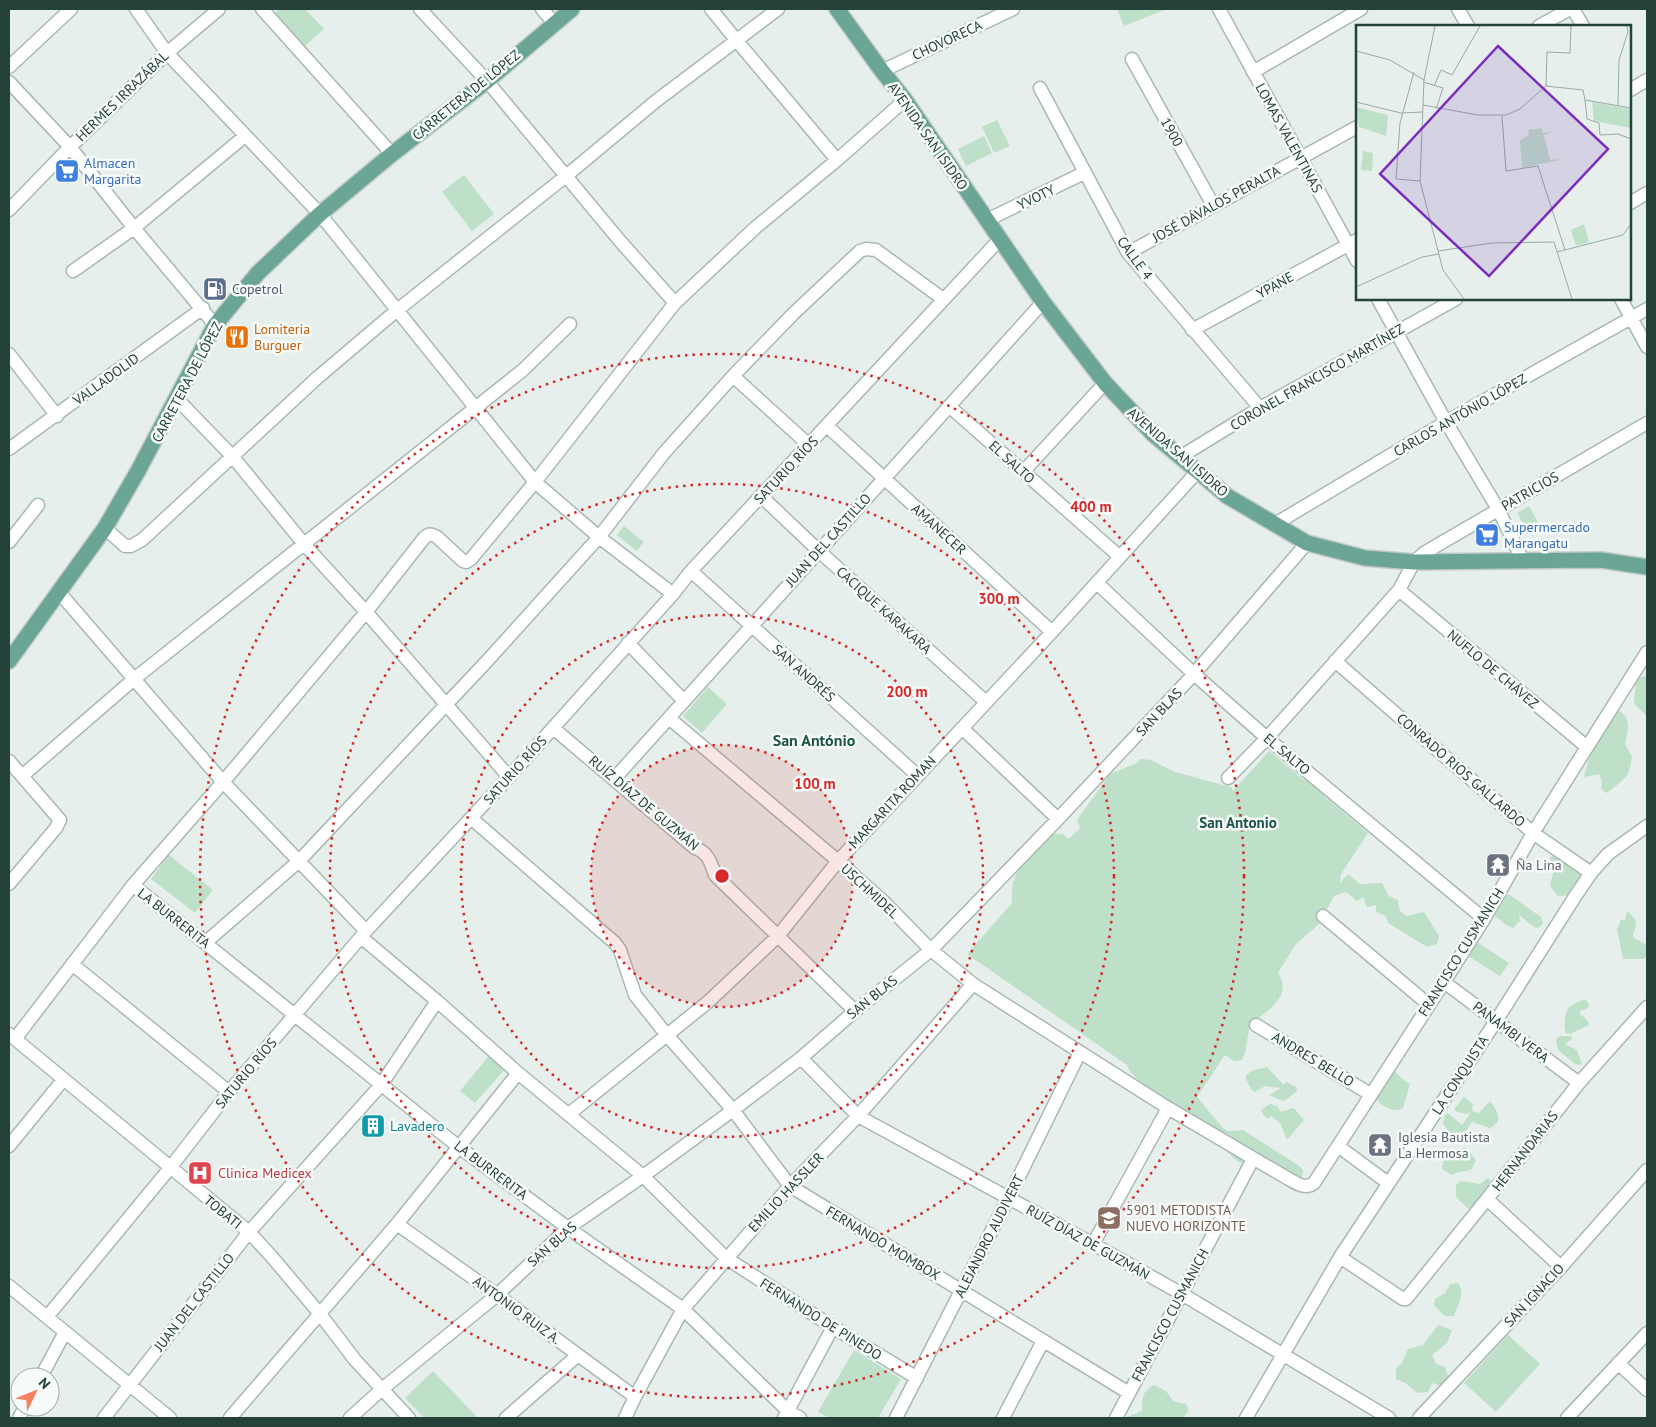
<svg xmlns="http://www.w3.org/2000/svg" width="1656" height="1427" viewBox="0 0 1656 1427" font-family="'PT Sans',sans-serif">
	<style>
		.green { fill: #bfe0c8 }
		.lines { fill: none; stroke-linecap: round; stroke-linejoin: round }
		.minor-casing { stroke: #a8b8b2; stroke-width: 15 }
		.major-casing { stroke: #c2cac8; stroke-width: 18 }
		.minor { stroke: #fff; stroke-width: 12 }
		.major { stroke: #6aa596; stroke-width: 15 }
		.ring { fill: none; stroke: #d62828; stroke-width: 2.5; stroke-dasharray: 2.5 5 }
		.labels { text-anchor: middle; dominant-baseline: central; stroke-width: 5; stroke-linejoin: round; paint-order: stroke }
		.street-label { font-size: 14px; fill: #24423a; stroke: #f7fbf9 }
		.shop-label { font-size: 14px; fill: #366cbe; stroke: #f7fbf9; text-anchor: start }
		.service-label { font-size: 14px; fill: #4e5e75; stroke: #f7fbf9; text-anchor: start }
		.food-label { font-size: 14px; fill: #c56008; stroke: #f7fbf9; text-anchor: start }
		.worship-label { font-size: 14px; fill: #5b616d; stroke: #f7fbf9; text-anchor: start }
		.culture-label { font-size: 14px; fill: #0d838f; stroke: #f7fbf9; text-anchor: start }
		.health-label { font-size: 14px; fill: #be3a42; stroke: #f7fbf9; text-anchor: start }
		.education-label { font-size: 14px; fill: #785e54; stroke: #f7fbf9; text-anchor: start }
		.neighbourhood-label { font-size: 15px; font-weight: bold; fill: #1f5548; stroke: #f7fbf9 }
		.quarter-label { font-size: 16px; font-weight: bold; fill: #1f5548; stroke: #f7fbf9 }
		.inset-road { fill: none; stroke: #98aaa4; stroke-width: 1 }
		.view { fill: #7b2cbf; fill-opacity: 0.15; stroke: #7b2cbf; stroke-width: 2.5 }
		.inset-edge { fill: none; stroke: #24423a; stroke-width: 2.5 }
		.centre { fill: #d62828; stroke: #f7fbf9; stroke-width: 2.5 }
		.ring-label { font-size: 15px; text-anchor: middle; font-weight: bold; fill: #d62828; stroke: #f7fbf9; stroke-width: 5; stroke-linejoin: round; paint-order: stroke }
	</style>
	<rect width="100%" height="100%" fill="#e6efeb"/>
	<path class="green" d="M280,9H305L324,29L303,48L272,15Z
		M1117,9H1167L1124,26Z
		M997,120L1010,146L994,153L982,127Z
		M984,136L992,153L966,166L958,149Z
		M464,175L494,214L472,231L442,192Z
		M1529,506L1539,524L1527,531L1517,513Z
		M624,526L644,542L637,551L617,535Z
		M1647,676V716L1634,704L1636,681L1641,677Z
		M708,687L727,704L702,733L683,716Z
		M1616,710C1633,716 1628,730 1625,744L1632,757C1631,762 1630,770 1628,774C1625,778 1611,791 1606,793L1601,789L1602,781L1599,774L1584,777L1597,730Z
		M1269,751L1304,780L1313,783L1324,793V796L1368,833L1341,874L1340,883L1348,874L1360,884L1382,883L1389,896L1398,900L1400,911L1406,916L1424,912L1439,936L1437,944L1427,947L1388,923L1386,916L1376,912V905L1367,907L1363,897L1357,901L1346,892L1334,896L1319,924L1296,944L1278,973C1294,996 1266,1012 1250,1024L1245,1053L1242,1060L1234,1061L1225,1055L1197,1097L1222,1127L1228,1131L1243,1130L1298,1165L1303,1170L1302,1178L1297,1182L1253,1167L1252,1168L1237,1161L1216,1142L1185,1127L1175,1119L1172,1118L1129,1070L1127,1065L967,954L1012,903C1009,871 1028,855 1048,833L1063,834L1069,839L1080,828L1077,820L1110,774L1137,763L1141,759L1151,760L1175,772L1231,787L1233,791Z
		M1558,848L1572,850L1585,871L1576,895L1558,896L1550,886L1553,873L1550,858Z
		M169,855L213,890L195,913L151,879Z
		M1506,894L1510,895L1541,917L1543,924L1538,928L1534,927L1519,915L1520,921L1513,928L1506,925L1494,915L1495,904Z
		M1627,911C1637,919 1638,923 1633,935L1634,938L1647,945V956L1644,959H1623L1617,930L1621,919L1625,921Z
		M1477,942L1509,963L1500,976L1468,956Z
		M1582,1000H1586L1590,1006L1584,1010H1581L1580,1014L1588,1021L1589,1025L1570,1034L1566,1033C1564,1027 1564,1015 1568,1009C1571,1004 1578,1002 1582,1000Z
		M1559,1036H1570L1573,1038L1565,1044L1577,1050L1582,1064L1579,1065L1575,1064L1558,1050L1556,1039Z
		M489,1056L505,1069L475,1103L460,1091Z
		M1389,1065L1401,1078L1410,1084L1403,1108C1393,1114 1382,1106 1375,1098Z
		M1267,1067L1284,1085L1286,1082L1296,1087L1297,1091L1286,1100L1282,1101L1269,1095L1281,1088L1265,1086L1255,1092L1252,1090L1245,1078C1248,1070 1259,1069 1267,1067Z
		M1464,1097L1473,1104L1472,1111L1479,1113L1490,1101C1497,1111 1505,1120 1490,1128L1472,1122L1468,1128L1464,1138L1452,1137L1443,1123L1445,1115L1448,1113L1462,1125L1471,1112L1466,1114L1455,1111V1108Z
		M1270,1104L1277,1106L1281,1112L1294,1108L1304,1120L1287,1140L1280,1123L1271,1116L1268,1119L1264,1116L1261,1110Z
		M1463,1148L1467,1149L1476,1160L1472,1169C1465,1172 1459,1171 1452,1175L1443,1170L1442,1167L1445,1156Z
		M1488,1178L1493,1183L1472,1212L1456,1197V1185L1461,1181L1480,1184Z
		M1458,1283C1466,1292 1458,1305 1454,1316H1445L1434,1305L1435,1299L1445,1293L1450,1284Z
		M1438,1325L1452,1330L1447,1343L1432,1355L1436,1364L1445,1367L1449,1380L1439,1385L1432,1383L1428,1392L1417,1393L1407,1384L1399,1380L1396,1381V1368L1402,1363L1408,1349L1423,1345Z
		M1508,1335L1540,1364L1496,1412L1464,1383Z
		M854,1350L901,1379L878,1418H829L818,1412Z
		M433,1371L478,1418H424L405,1398Z
		M1154,1385L1166,1391L1173,1401L1186,1404L1189,1410L1183,1418H1128L1127,1417L1142,1411C1143,1398 1141,1392 1154,1385Z"/>
	<g class="lines">
		<defs>
			<path id="minor" d="M136,9L167,53L320,214L535,482L599,537L673,594
				M262,9L392,154
				M420,9L487,81L620,241L675,303
				M542,9L554,23
				M711,9L737,41L837,160
				M1219,9L1357,261
				M1458,9L1468,26
				M1573,9L1583,26
				M1539,26L1570,9
				M1132,59L1213,205
				M9,67L71,9
				M882,71L1013,9
				M1253,72L1361,9
				M9,82L70,147L134,228L215,325
				M1040,88L1128,253L1260,408
				M1630,90L1647,80
				M1630,203L1647,193
				M9,210L70,147L167,53L219,9
				M987,220L1084,173
				M1128,253L1357,127
				M73,271L134,228L245,136
				M1378,299L1446,422L1498,509L1523,561
				M1621,299L1647,347
				M1192,330L1357,240
				M9,354L57,416
				M733,376L809,445
				M177,399L233,457L304,544L366,612L509,777
				M949,406L1120,557
				M827,426L1052,632
				M9,449L203,308
				M1180,457L1260,408L1456,299
				M1023,472L1105,383
				M761,496L819,551L986,702
				M1275,524L1446,422L1647,309
				M105,528L125,546H131L142,540L317,378L396,311L566,176L656,101L778,9
				M9,542L38,505
				M691,571L917,775
				M1097,583L1194,674L1267,738L1484,919
				M1399,590L1587,747
				M58,591L223,782L366,931
				M628,643L684,701
				M1335,661L1533,833L1591,873
				M669,718L838,861L883,901L931,950L973,984L1168,1108L1287,1178C1296,1183 1305,1190 1314,1183L1444,982L1484,919L1533,833L1647,652
				M553,728L695,848C708,852 711,863 715,875L855,1011
				M962,728L1058,819
				M9,761L60,820L56,828L9,884
				M22,776L134,679L523,370L570,324
				M1228,778L1267,738L1399,590L1414,562L1424,553L1647,423
				M614,779L1043,302
				M471,818L615,943L620,950L635,995L666,1034L733,1110L790,1186L1129,1393
				M133,885L459,1147L568,1228L683,1309L788,1411L800,1418
				M1323,916L1428,1004
				M361,937L437,1001L518,1073L643,1176L726,1258L833,1327L917,1378
				M206,942L299,861L488,660L599,537L664,453L733,376L793,314L860,251L866,249L876,250L943,299
				M72,964L229,1092
				M1444,982L1579,1083
				M1256,1025L1370,1094
				M9,1034L249,1232L272,1257L320,1314L355,1360L409,1418
				M15,1039L133,885L223,782L366,612L424,538C429,533 431,534 437,537L463,561L466,562L471,559L535,482L675,303L755,228L837,160L905,100
				M801,1058L858,1116L1093,1244L1182,1294L1389,1418
				M569,1114L708,1002L778,936L838,861L1052,632L1197,472
				M9,1146L63,1080
				M1338,1146L1388,1183
				M1487,1199L1561,1267
				M397,1224L497,1295L635,1397
				M1093,1244L1168,1108
				M1340,1257L1403,1299H1406L1487,1199L1579,1083L1647,1007
				M9,1286L170,1418
				M47,1317L170,1168L229,1092L366,931L509,777L673,594L691,571L1000,239
				M1618,1363L1647,1390
				M41,1377L65,1332
				M19,1418L25,1407
				M104,1418L249,1232L381,1085L437,1001
				M230,1418L397,1224L518,1073
				M350,1418L381,1390L497,1295L568,1228L643,1176L733,1110L801,1058L855,1011L931,950L1058,819L1194,674L1307,543
				M506,1418L578,1355
				M625,1418L635,1397L683,1309L790,1186L858,1116L973,984
				M784,1418L833,1327
				M896,1418L1011,1193L1080,1052
				M1003,1418L1043,1341
				M1116,1418L1253,1159
				M1246,1418L1340,1257L1496,1021L1576,895L1591,873L1608,854L1647,826
				M1419,1418L1561,1267L1647,1170
				M1567,1418L1647,1333"/>
			<path id="major" d="M837,9L882,71L905,100L1043,302L1105,383L1153,434L1227,496L1307,543L1365,558L1414,562L1601,560L1647,567
				M9,661L105,528L138,471L215,325L258,273L320,214L392,154L487,81L572,9"/>
		</defs>
		<use href="#minor" class="minor-casing"/>
		<use href="#major" class="major-casing"/>
		<use href="#minor" class="minor"/>
		<use href="#major" class="major"/>
	</g>
	<circle cx="722" cy="876" r="131" fill="#d62828" fill-opacity=".12"/>
	<g class="ring">
		<circle cx="722" cy="876" r="131"/>
		<circle cx="722" cy="876" r="261"/>
		<circle cx="722" cy="876" r="392"/>
		<circle cx="722" cy="876" r="522"/>
	</g>
	<defs>
		<symbol id="supermarket-square" viewBox="-11 -11 22 22"><rect x="-9" y="-9" width="18" height="18" rx="4" fill="#3f7fe0" stroke="#f7fbf9"/><path d="M-6-5.5h2.5l.6 2H6L4.5 2H-2.5L-4.4-4H-6ZM-1.5 3.2a1.3 1.3 0 1 0 .1 0ZM3 3.2a1.3 1.3 0 1 0 .1 0Z" fill="#fff"/></symbol>
		<symbol id="fuel-square" viewBox="-11 -11 22 22"><rect x="-9" y="-9" width="18" height="18" rx="4" fill="#5c6f8a" stroke="#f7fbf9"/><path d="M-5.5-6h7V0h2V4h1.3V-2.5L3-4.5l.8-.8L6-3V5H2.5V1h-1V6h-7ZM-4.2-4.7v3.2H.2V-4.7Z" fill="#fff"/></symbol>
		<symbol id="restaurant-square" viewBox="-11 -11 22 22"><rect x="-9" y="-9" width="18" height="18" rx="4" fill="#e8710a" stroke="#f7fbf9"/><path d="M-5-6h1v4h1v-4h1v4h1v-4h1v5L-1.5 .5V6h-2V.5L-5-1ZM5-6V6H3V1.5H1.5Q1.5-4 5-6Z" fill="#fff"/></symbol>
		<symbol id="temple-square" viewBox="-11 -11 22 22"><rect x="-9" y="-9" width="18" height="18" rx="4" fill="#6b7280" stroke="#f7fbf9"/><path d="M0-6L5-2H3V0L6.5 2.5H4V6H1.5V3h-3V6H-4V2.5H-6.5L-3 0V-2H-5Z" fill="#fff"/></symbol>
		<symbol id="building-square" viewBox="-11 -11 22 22"><rect x="-9" y="-9" width="18" height="18" rx="4" fill="#0f9aa8" stroke="#f7fbf9"/><path d="M-4-6H4V6H1V3H-1V6H-4ZM-2.5-4.3h1.7v1.8h-1.7ZM.8-4.3h1.7v1.8H.8ZM-2.5-1h1.7V.8h-1.7ZM.8-1h1.7V.8H.8Z" fill="#fff"/></symbol>
		<symbol id="hospital-square" viewBox="-11 -11 22 22"><rect x="-9" y="-9" width="18" height="18" rx="4" fill="#e0444e" stroke="#f7fbf9"/><path d="M-5-5h3v3.5h4V-5h3V5h-3V1.5h-4V5h-3Z" fill="#fff"/></symbol>
		<symbol id="school-square" viewBox="-11 -11 22 22"><rect x="-9" y="-9" width="18" height="18" rx="4" fill="#8d6e63" stroke="#f7fbf9"/><path d="M0-5L7-2L0 1L-7-2ZM-4 1L0 2.5L4 1V4Q0 6-4 4Z" fill="#fff"/></symbol>
	</defs>
	<g fill-rule="evenodd">
		<use href="#supermarket-square" x="53" y="157" width="28" height="28"/>
		<use href="#fuel-square" x="201" y="275" width="28" height="28"/>
		<use href="#restaurant-square" x="223" y="323" width="28" height="28"/>
		<use href="#supermarket-square" x="1473" y="521" width="28" height="28"/>
		<use href="#temple-square" x="1484" y="851" width="28" height="28"/>
		<use href="#building-square" x="359" y="1112" width="28" height="28"/>
		<use href="#temple-square" x="1366" y="1131" width="28" height="28"/>
		<use href="#hospital-square" x="186" y="1159" width="28" height="28"/>
		<use href="#school-square" x="1095" y="1204" width="28" height="28"/>
	</g>
	<g class="labels">
		<g class="street-label">
			<text transform="translate(947 40) rotate(-25)">CHOVORECA</text>
			<text transform="translate(466 95) rotate(-39)">CARRETERA DE LÓPEZ</text>
			<text transform="translate(122 96) rotate(-44)">HERMES IRRAZÁBAL</text>
			<text transform="translate(1172 132) rotate(61)">1900</text>
			<text transform="translate(928 136) rotate(55)">AVENIDA SAN ISIDRO</text>
			<text transform="translate(1289 138) rotate(61)">LOMAS VALENTINAS</text>
			<text transform="translate(1036 197) rotate(-26)">YVOTY</text>
			<text transform="translate(1216 204) rotate(-29)">JOSÉ DÁVALOS PERALTA</text>
			<text transform="translate(1135 258) rotate(54)">CALLE 4</text>
			<text transform="translate(1275 285) rotate(-29)">YPANE</text>
			<text transform="translate(1317 377) rotate(-30)">CORONEL FRANCISCO MARTÍNEZ</text>
			<text transform="translate(106 379) rotate(-36)">VALLADOLID</text>
			<text transform="translate(187 382) rotate(-62)">CARRETERA DE LÓPEZ</text>
			<text transform="translate(1460 415) rotate(-30)">CARLOS ANTÓNIO LÓPEZ</text>
			<text transform="translate(1178 452) rotate(41)">AVENIDA SAN ISIDRO</text>
			<text transform="translate(1012 462) rotate(42)">EL SALTO</text>
			<text transform="translate(786 470) rotate(-47)">SATURIO RÍOS</text>
			<text transform="translate(1530 491) rotate(-30)">PATRICIOS</text>
			<text transform="translate(939 529) rotate(42)">AMANECER</text>
			<text transform="translate(828 540) rotate(-48)">JUAN DEL CASTILLO</text>
			<text transform="translate(884 610) rotate(42)">CACIQUE KARAKARA</text>
			<text transform="translate(1493 669) rotate(40)">NUFLO DE CHÁVEZ</text>
			<text transform="translate(804 673) rotate(42)">SAN ANDRÉS</text>
			<text transform="translate(1159 712) rotate(-47)">SAN BLAS</text>
			<text transform="translate(1287 754) rotate(40)">EL SALTO</text>
			<text transform="translate(515 770) rotate(-48)">SATURIO RÍOS</text>
			<text transform="translate(1461 770) rotate(41)">CONRADO RIOS GALLARDO</text>
			<text transform="translate(892 802) rotate(-47)">MARGARITA ROMAN</text>
			<text transform="translate(644 803) rotate(40)">RUÍZ DÍAZ DE GUZMÁN</text>
			<text transform="translate(870 891) rotate(43)">USCHMIDEL</text>
			<text transform="translate(174 918) rotate(38)">LA BURRERITA</text>
			<text transform="translate(1461 952) rotate(-58)">FRANCISCO CUSMANICH</text>
			<text transform="translate(872 997) rotate(-39)">SAN BLAS</text>
			<text transform="translate(1511 1032) rotate(37)">PANAMBI VERA</text>
			<text transform="translate(1313 1059) rotate(31)">ANDRES BELLO</text>
			<text transform="translate(246 1073) rotate(-50)">SATURIO RÍOS</text>
			<text transform="translate(1460 1075) rotate(-57)">LA CONQUISTA</text>
			<text transform="translate(1525 1151) rotate(-52)">HERNANDARIAS</text>
			<text transform="translate(491 1170) rotate(37)">LA BURRERITA</text>
			<text transform="translate(786 1192) rotate(-47)">EMILIO HASSLER</text>
			<text transform="translate(223 1212) rotate(39)">TOBATI</text>
			<text transform="translate(989 1236) rotate(-63)">ALEJANDRO AUDIVERT</text>
			<text transform="translate(1088 1242) rotate(29)">RUÍZ DÍAZ DE GUZMÁN</text>
			<text transform="translate(883 1243) rotate(31)">FERNANDO MOMBOX</text>
			<text transform="translate(552 1244) rotate(-41)">SAN BLAS</text>
			<text transform="translate(1534 1295) rotate(-47)">SAN IGNACIO</text>
			<text transform="translate(194 1302) rotate(-52)">JUAN DEL CASTILLO</text>
			<text transform="translate(517 1310) rotate(36)">ANTONIO RUIZ A.</text>
			<text transform="translate(1170 1315) rotate(-62)">FRANCISCO CUSMANICH</text>
			<text transform="translate(821 1319) rotate(32)">FERNANDO DE PINEDO</text>
		</g>
		<g class="shop-label">
			<text x="84" y="163">Almacen<tspan x="84" dy="16">Margarita</tspan></text>
			<text x="1504" y="527">Supermercado<tspan x="1504" dy="16">Marangatu</tspan></text>
		</g>
		<g class="service-label">
			<text x="232" y="289">Copetrol</text>
		</g>
		<g class="food-label">
			<text x="254" y="329">Lomiteria<tspan x="254" dy="16">Burguer</tspan></text>
		</g>
		<g class="worship-label">
			<text x="1516" y="865">Ña Lina</text>
			<text x="1398" y="1137">Iglesia Bautista<tspan x="1398" dy="16">La Hermosa</tspan></text>
		</g>
		<g class="culture-label">
			<text x="390" y="1126">Lavadero</text>
		</g>
		<g class="health-label">
			<text x="218" y="1173">Clinica Medicex</text>
		</g>
		<g class="education-label">
			<text x="1126" y="1210">5901 METODISTA<tspan x="1126" dy="16">NUEVO HORIZONTE</tspan></text>
		</g>
		<g class="neighbourhood-label">
			<text x="1238" y="822">San Antonio</text>
		</g>
		<g class="quarter-label">
			<text x="814" y="740">San António</text>
		</g>
	</g>
	<g transform="translate(1356 25)">
		<rect width="275" height="275" fill="#e6efeb"/>
		<path d="M236,77L275,84V103L238,96ZM0,82L32,90L30,111L3,102ZM186,103L187,108L199,106L188,110L194,135L208,134L166,143L164,115L173,110L172,105ZM7,126L17,128L16,146L5,145ZM228,199L233,217L220,221L215,205Z" fill="#bfe0c8"/>
		<path class="inset-road" d="M0,26L34,35L68,55L64,156L87,245L108,274M58,47L44,98L40,154L64,156M68,55L79,1M67,57L87,63L80,84M78,61L85,45L96,50L124,1M190,61L191,27L214,28L215,1M229,75L231,94L243,98L244,110L262,109L275,114M0,77L45,88L66,87M67,80L122,90H150L164,84L190,61L227,65L229,75L275,83M262,81L263,35L272,7L271,1M146,91L150,146L182,141L209,225M82,226L136,218L198,217L216,274M201,227L267,210L275,199M0,262L66,232L83,229"/>
		<path class="view" d="M142,21L252,124L133,251L24,149Z"/>
		<rect width="275" height="275" class="inset-edge"/>
	</g>
	<circle cx="722" cy="876" r="8" class="centre"/>
	<g class="ring-label">
		<text x="1091" y="512">400 m</text>
		<text x="999" y="604">300 m</text>
		<text x="907" y="697">200 m</text>
		<text x="815" y="789">100 m</text>
	</g>
	<rect width="1656" height="1427" fill="none" stroke="#24423a" stroke-width="20"/>
	<g transform="translate(35 1392) rotate(47)"><circle r="24" fill="#f7fbf9" stroke="#a3b1ad"/>
	<path d="M0-4L9 19L0 12L-9 19Z" fill="#f4845f"/>
	<text y="-8" font-size="14" font-weight="bold" text-anchor="middle" fill="#24423a">N</text>
	</g>
</svg>
